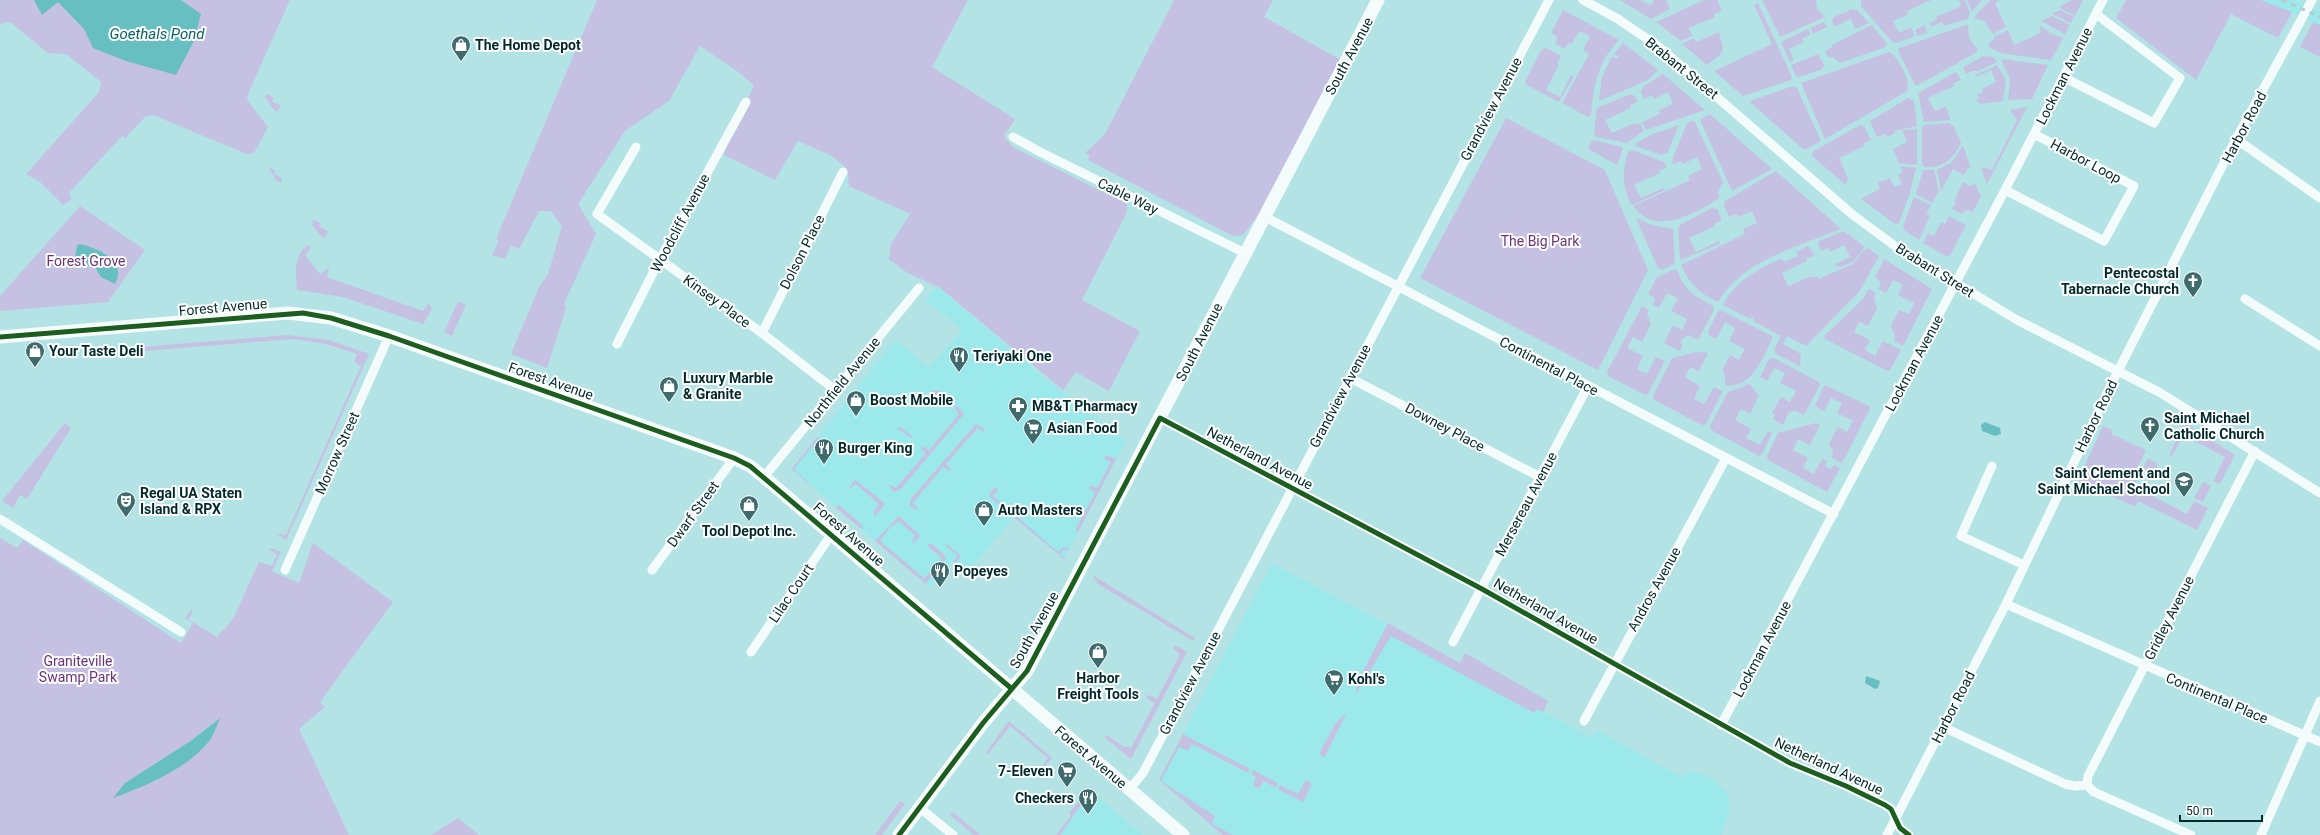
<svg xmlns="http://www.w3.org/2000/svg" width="2320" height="835" viewBox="0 0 2320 835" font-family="Roboto,sans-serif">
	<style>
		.built { fill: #9ce9ec }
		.green { fill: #c5c1e2; fill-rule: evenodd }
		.water { fill: #68bfc2 }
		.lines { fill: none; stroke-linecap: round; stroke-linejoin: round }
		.street { stroke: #f4fbfb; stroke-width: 9 }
		.secondary { stroke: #f4fbfb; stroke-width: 13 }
		.rail { stroke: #bccacc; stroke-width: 3; stroke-dasharray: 5 5; stroke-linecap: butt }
		.cycleway-casing { stroke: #fff; stroke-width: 8 }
		.cycleway { stroke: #1b5e20; stroke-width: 5 }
		.labels { text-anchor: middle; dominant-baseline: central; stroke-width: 4; stroke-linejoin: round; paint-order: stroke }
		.poi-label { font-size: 14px; font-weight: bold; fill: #022a2c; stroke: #fff; text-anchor: start }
		.street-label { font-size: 14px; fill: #022a2c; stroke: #fff }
		.park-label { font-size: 14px; fill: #6a3379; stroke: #fff }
		.water-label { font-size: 15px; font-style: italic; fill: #096265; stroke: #fff }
	</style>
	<rect width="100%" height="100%" fill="#b4e3e5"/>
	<path class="built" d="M2261,0H2295L2320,11V25Z
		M937,286L1041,375L1126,441L1064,559L1014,517L967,573L953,561L930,588L792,469L895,340L929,367L963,330L925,300Z
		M1272,563L1460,663L1465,653L1548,701L1543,712L1592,738L1597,730L1681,777L1691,771L1711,778L1724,790L1729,798V812L1721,835H1223L1159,780Z
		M1091,791L1143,835H1060Z"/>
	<path class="green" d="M0,0H290L247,96L248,101L268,127L254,153L247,154L153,115L145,117L125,138L122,136L69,193L72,199L63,205L40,182L26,174L99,92L101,82L66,54L48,53L10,22L0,24Z
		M597,0H968L932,67L1015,119L1004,136L1013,147L1127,204V212L1082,300L1140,331L1109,391L1076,372L1063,390L940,288L906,272L889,259L891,244L910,214L849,186L847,169L832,156L798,141L775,180L724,155L726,146L754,85L737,71L700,46L669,101L625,131L578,204L596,234L564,304L566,308L547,368L511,354L539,287L548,274L562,226L551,211H539L519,249L511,246L505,259L492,255L499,240L496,239Z
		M1174,0H1273L1264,17L1341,60L1259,214L1243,235L1233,236L1088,160L1090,156L1085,153L1105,134Z
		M1620,0H1640L1651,5L1654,0H1666L1670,9L1651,19Z
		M1704,0H1717L1722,11L1714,14L1715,17L1689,28L1692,36L1681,41L1656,22Z
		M1762,0H1816L1817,9L1825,17L1780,37Z
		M1861,0H1931L1907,11L1908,15L1893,21L1899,33L1911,27L1915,36L1896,43L1892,42L1861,6Z
		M1959,0H1965L1970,13L1968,19L1944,26L1942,22L1931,27L1929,23L1937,20L1936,17L1961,6Z
		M1967,0H1982L1972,11Z
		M1991,0H2000L1995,3L2006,27L1993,34L1983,20L1974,19L1978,12Z
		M2072,0H2083L2075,16L2061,9L2060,6Z
		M2126,0H2261L2292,12L2278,38L2231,14L2196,80L2116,18Z
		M1758,3L1792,77L1791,80L1743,96L1714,71L1772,44L1754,5Z
		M1852,9L1857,10L1869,23L1855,29L1851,19L1834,27L1832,21L1834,17Z
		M1563,10L1619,40C1597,63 1594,86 1591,116L1588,117L1562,103L1589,54L1583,50L1590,36L1579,31L1572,44L1568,43L1565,49L1555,44L1557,40L1556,36L1551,33Z
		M2060,10L2074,17L2071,23L2052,14Z
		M2052,16L2070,25L2065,34L2041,21Z
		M1824,22L1829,29L1827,27L1813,34L1810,28Z
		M2313,22L2320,25V57L2300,47Z
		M1872,25L1887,44L1886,47L1840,63L1833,57L1829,58L1825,51L1832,47V45Z
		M1925,25L1927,33L1918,36L1915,30Z
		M1966,25L1968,26L1969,38L1978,50L1977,52L1922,83L1921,82L1919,85H1915L1898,51L1899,48Z
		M2040,26L2049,31V33L2063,38L2051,60L2000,53L1989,47V42L1993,41L1994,37L2008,30L2014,45L2040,33Z
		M1808,29L1811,34L1802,39L1804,42L1789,49L1794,60L1790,62L1781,42Z
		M1719,32L1723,49L1720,55L1707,65L1682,44L1694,38L1696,42Z
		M1623,43L1658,70L1648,80L1599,101L1602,76L1612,56L1617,59L1619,57L1614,54Z
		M1546,48L1561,56L1557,64L1559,65L1546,90L1560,97L1571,75L1574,76L1559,102L1527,85L1525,81L1542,49Z
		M1889,52C1898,56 1912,82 1907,91L1825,139L1801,83Z
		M1818,54L1824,65L1822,69L1800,77L1796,76L1791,65Z
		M1984,56L1994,57L1997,62L1978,71H1972L1966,74L1963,67Z
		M2003,59L2048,65L2032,99L2008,100L2010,79L2001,60Z
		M1997,65L2006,80L2003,101L1980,104L1976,100L1979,99L1977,95L1983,92L1982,89L1996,82L1991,70L1977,77L1975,73L1978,74Z
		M1956,72L1961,80L1953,84L1954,86L1928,98L1935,111L1946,106L1950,120L1924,122L1918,93Z
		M1663,74L1705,110L1646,130L1642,122L1660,114L1659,110L1673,104L1668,92L1654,99L1652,95L1644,99L1641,91L1643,87Z
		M1793,86L1797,88L1821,141L1807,149H1803L1751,103L1750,101Z
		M267,94L274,98L272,102L281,105L278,111H275L265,97Z
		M1630,94L1635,96L1638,102L1630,105L1631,108L1605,120L1612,133L1635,123L1636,125L1640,123L1644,131L1627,143L1596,137L1594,133L1597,108Z
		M1908,98L1914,101L1917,126L1894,131L1895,133L1887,137L1885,134L1877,137L1870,121Z
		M2027,107L1987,184L1981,168L1984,167L1992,170L2017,120L2010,110Z
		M1710,114L1772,169L1732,191L1700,120Z
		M1506,118L1605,170L1648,270L1598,370L1420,278Z
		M1692,121L1695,122L1723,182L1718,193L1720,198C1697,212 1656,238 1633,206L1690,180L1688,176L1702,169L1697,157L1683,164L1681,161L1673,164L1672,160L1687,123Z
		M1949,123L1954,127L1961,143C1954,159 1942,169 1924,167L1922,163V127L1925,125Z
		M1679,125L1668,152L1661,155L1636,146L1635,144L1650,135Z
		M1860,125L1864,126L1871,140L1863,144L1865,146L1839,158L1848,179L1846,185L1813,157L1812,152Z
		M1917,129V165L1899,163L1893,149L1907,142L1902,130Z
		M1594,140L1622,147L1623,149L1617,165L1588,149L1591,141Z
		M1963,146L1971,168H1968L1964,175L1953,169L1941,191L1937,170L1952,162Z
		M1633,150L1664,162L1667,167L1659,171L1660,173L1634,185L1641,198L1663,188L1665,190L1632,205C1622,188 1622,171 1628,152Z
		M1900,166L1916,168L1909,196L1899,223L1895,224L1861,199L1880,189L1878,183L1890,178L1894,187L1902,184L1898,175L1903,172Z
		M268,167L276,171L274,174L282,178L281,182L277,181Z
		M1923,170H1934L1939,191L1932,203L1916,194Z
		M1776,171L1841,229C1797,247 1743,260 1718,302C1700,294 1689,284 1681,265L1745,234L1743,229L1757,223L1752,211L1738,217L1736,214L1729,217L1724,206L1725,201Z
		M1963,182L1971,186L1975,183L1981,197L1973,212L1969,210L1964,211L1962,214L1952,209L1956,202L1954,201Z
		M1914,197L1931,205L1926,214L1930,216L1919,240L1904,230L1903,226Z
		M80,206L145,250L108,302L0,311V296Z
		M1712,208L1717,209L1722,220L1714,224L1715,226L1689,238L1696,252L1719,241L1720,244L1680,260L1678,229L1680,225Z
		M1949,216L1966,225L1950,256H1946L1923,243L1928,233L1934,236L1941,222L1945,224Z
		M1636,218L1652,225L1673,229L1675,260L1674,264L1662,270L1658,268Z
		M313,220L321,223L320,227L328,231L325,238L322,237L312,225Z
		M1844,231L1865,247L1853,262L1841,267L1840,266L1837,267L1835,264L1850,257L1844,245L1830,252L1828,248L1821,251L1818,245L1819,241Z
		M309,245L310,250L305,255L320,274L329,268L327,277L423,311L429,303L432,309L423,324L343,297L297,290C296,275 292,254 309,245Z
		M1808,246L1815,255L1806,258L1807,261L1782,273L1788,286L1811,276L1812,278L1817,276L1818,279L1853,264L1862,252L1868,248L1879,256L1859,292L1806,346L1787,336L1783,344L1801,354L1800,366L1776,354L1774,350L1781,336L1753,321L1754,318L1751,317L1750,319L1723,305C1735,281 1758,269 1782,258L1784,262L1798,256L1796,252Z
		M1884,259L1932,289L1903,346L1894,341L1895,337L1891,325L1899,310L1909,314L1914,303L1898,295L1903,285L1893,280L1886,293L1878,289L1881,285L1878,279L1875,277Z
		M1675,269L1678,271C1683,290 1697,297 1713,306L1714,310L1698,340L1689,335L1683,338L1680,343L1683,345L1680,351L1664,343L1673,325L1682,330L1687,319L1671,311L1678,298L1667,293L1659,308L1653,305L1655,298L1648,294L1657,277Z
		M1869,289L1876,293L1874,298L1877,309L1868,326L1859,322L1854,332L1870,340L1865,350L1875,356L1883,341L1901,350L1890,370L1888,371L1825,339L1824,336L1863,299Z
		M458,301L466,305L452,336L444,332Z
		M1642,306L1649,310L1647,314L1651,324L1642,342L1633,337L1627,348L1643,356L1637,369L1647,374L1656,357L1665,361L1648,394L1645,395L1608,376L1607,372Z
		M1721,310L1772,336V340C1761,360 1753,387 1726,386L1724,372L1722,371L1730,355L1739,360L1745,349L1729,341L1735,328L1725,322L1716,339L1709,335L1708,331L1718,311Z
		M287,335L329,340L369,354L286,540L276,534L286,535L361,366L354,362L357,354L326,344L294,339L131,352V361L128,348Z
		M1697,352L1708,353L1699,371L1690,367L1685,377L1700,386L1694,399L1704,404L1714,387L1723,391L1706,424L1702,425L1654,400L1653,396L1672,358Z
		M1774,358L1819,382L1820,385L1804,415L1796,411L1789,412L1783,425L1773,419L1775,415L1772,413L1781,397L1790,402L1796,391L1780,383L1785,373L1774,368L1767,381L1760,377L1769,359Z
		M1750,384L1759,396L1750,414L1741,409L1735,420L1751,429L1746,438L1760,445L1768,431L1772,433L1762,454L1759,456L1711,430L1710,426L1728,392Z
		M1824,386H1827L1869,406L1870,409L1842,463L1832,458L1833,452L1829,443L1838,427L1847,432L1853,421L1837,413L1842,403L1831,398L1824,411L1815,406Z
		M932,391H939L946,396V399L938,395L932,402L926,397Z
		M957,406L964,414L900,490L894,492L888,484L896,488L926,453L921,449L922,446L929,450L959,414L954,408Z
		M65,423L71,428L27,499L20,495L13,508L2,501Z
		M1816,423L1820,425L1810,445L1798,439L1793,450L1808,458L1803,468L1814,474L1822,459L1827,461L1825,466L1831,469L1834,465L1840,468L1827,492L1768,460L1767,456L1778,433Z
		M2185,423L2196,430L2191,440L2183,436L2172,456L2169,455Z
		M976,424L985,429L984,432L977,428L975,431L946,464L951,469L950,471L943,467L913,503L918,508L916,510L910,505V500Z
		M899,426L912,436L913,439L898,429Z
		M2103,426L2112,430L2111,434L2146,450L2136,471L2140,474L2133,489L2139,497L2143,491L2187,514L2194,501L2208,508L2197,530L2138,501L2135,507L2078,480Z
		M2199,432L2235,455L2220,484L2213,481L2225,457L2194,441Z
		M817,437L819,438L794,469L816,490L792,469Z
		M1105,455L1116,459L1078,532L1075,530L1095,493L1088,487L1091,486L1097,488L1111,462L1105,459Z
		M2148,458L2158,464L2155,471L2148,468L2146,472L2142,470Z
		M854,480L857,481L884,503V506L874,517V511L879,504L856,484L849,489Z
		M2203,482L2211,486L2203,502L2194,498Z
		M994,488H997L998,490L993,496L1058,552L1064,547L1069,548L1068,551L1064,549L1060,555L1065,558L1064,559L990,497L989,494Z
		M839,505L862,525L863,530L836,508Z
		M899,516L920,536L914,543H912L915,535L898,521L893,526L892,525L880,541L924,578L921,580L875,541Z
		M0,538L17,548L23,540L181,643L193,623L185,618L191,610L193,612L188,619L217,637L222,630H224L234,617L259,562L272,566L277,554L270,550L271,548L281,552L272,571L299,583L313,543L393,602L320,702L325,707L299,729L349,835H0ZM219,718L155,782L125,783L192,740Z
		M928,544H932L944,555L946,559L925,584L922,581L930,572L932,574L942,558L928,547Z
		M947,544L961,556L955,563L953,561L958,556L946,546Z
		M1094,576L1195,638L1193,641L1096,583L1097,581L1093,578Z
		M1388,623L1460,663L1465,653L1548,701L1543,712L1537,709L1534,713L1391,636L1355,696L1359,679Z
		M1177,646L1187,652L1131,759L1104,737L1107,735L1121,745L1131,748L1155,703L1147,699V696L1150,695L1157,699L1180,654L1173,649L1174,646Z
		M1347,712L1325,757L1319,754L1335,724Z
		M1009,721L1052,758L1045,766L1043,765L1048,758L1010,726L988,754H985Z
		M1183,734L1250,769L1248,773L1192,744L1188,751L1179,747L1161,781L1215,816L1212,824L1233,835H1223L1159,780Z
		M1253,770L1278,783L1276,788L1264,781L1259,788L1253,786L1256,777L1251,774Z
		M1306,780L1312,784L1303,802L1278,789L1280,785L1298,794Z
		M1089,789L1091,791L1060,835H1056L1071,816L1069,813Z
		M900,801L905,804L882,835H875Z
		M953,812L980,835H974L950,815Z
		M458,818L479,835H431Z"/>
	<path class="water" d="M34,0H181L201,14L194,41L176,75L126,61L93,48L84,29L58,2L42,15Z
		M79,244C97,247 128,261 115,284L101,277L95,267L84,264L75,257L77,246Z
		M1985,422L2000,428L2001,434L1995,436L1982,431L1981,425Z
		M1866,676L1880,681L1878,688L1875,689L1865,683Z
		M220,718C217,725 214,734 210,740C188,769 145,786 113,798L125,783L192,740Z"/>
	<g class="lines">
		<path class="street" d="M1583,0L1618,19L1659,47L1853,215L1895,246L2017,320L2159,392L2320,493
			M2063,77L2154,123L2180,78L2096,14
			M1013,137L1040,152L1245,253
			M2236,139L2320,198
			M636,147L597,214L762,333L835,390
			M2005,190L2104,241L2134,186L2034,134
			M1265,217L1834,514
			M2245,299L2320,346
			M762,333L843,172
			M617,344L660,259L746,102
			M1350,378L1540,477
			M1160,418L1482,589L1790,763L1846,786L1885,805L1891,809L1900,828L1909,835
			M1992,466L1961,536L2024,565
			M764,477L919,288
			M0,519L181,632
			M285,570L389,336
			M652,570L734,458
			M2006,604L2320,742
			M1453,642L1588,386
			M751,652L831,535
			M1584,721L1726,458
			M1721,725L2005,190L2103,0
			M1943,727L2065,784L2076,786L2087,785
			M2087,785L2088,776L2255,451
			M2087,785L2094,792L2191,835
			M1129,790L1143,773L1549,0
			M920,808L953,835
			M1887,835L2006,604L2113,381L2236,139L2312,0
			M2261,835L2320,701"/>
		<path class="secondary" d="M0,337L288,313L331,318L389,336L734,458L750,466L764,477L1183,835
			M899,835L983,723L1027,671L1378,0"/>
		<path class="rail" d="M2282,0L2320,17"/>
		<defs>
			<path id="cycleway" d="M0,337L303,313L331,318L389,336L734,458L750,466L1012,689
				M899,835L983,723L1027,671L1160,418L1482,589L1790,763L1846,786L1885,805L1891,809L1900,828L1909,835"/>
		</defs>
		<use href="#cycleway" class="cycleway-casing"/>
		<use href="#cycleway" class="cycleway"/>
	</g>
	<defs>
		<symbol id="shop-pin" viewBox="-11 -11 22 30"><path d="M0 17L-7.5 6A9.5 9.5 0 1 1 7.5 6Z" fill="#406b6d" stroke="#fff"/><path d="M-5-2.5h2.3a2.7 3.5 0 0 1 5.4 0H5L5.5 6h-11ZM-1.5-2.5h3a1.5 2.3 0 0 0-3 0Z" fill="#fff"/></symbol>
		<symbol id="church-pin" viewBox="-11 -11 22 30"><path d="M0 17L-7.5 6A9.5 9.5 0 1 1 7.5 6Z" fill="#406b6d" stroke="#fff"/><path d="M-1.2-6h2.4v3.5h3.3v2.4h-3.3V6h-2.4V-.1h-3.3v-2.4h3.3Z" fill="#fff"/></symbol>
		<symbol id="restaurant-pin" viewBox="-11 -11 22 30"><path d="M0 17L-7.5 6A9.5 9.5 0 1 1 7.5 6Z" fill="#406b6d" stroke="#fff"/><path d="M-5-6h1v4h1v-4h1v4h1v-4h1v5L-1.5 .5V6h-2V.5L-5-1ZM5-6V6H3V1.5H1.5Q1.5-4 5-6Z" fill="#fff"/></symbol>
		<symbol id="pharmacy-pin" viewBox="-11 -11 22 30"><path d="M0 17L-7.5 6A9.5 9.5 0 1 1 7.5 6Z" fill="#406b6d" stroke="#fff"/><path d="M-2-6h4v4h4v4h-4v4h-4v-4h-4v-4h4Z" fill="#fff"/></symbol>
		<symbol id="supermarket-pin" viewBox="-11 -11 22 30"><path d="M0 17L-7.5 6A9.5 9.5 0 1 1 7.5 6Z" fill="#406b6d" stroke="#fff"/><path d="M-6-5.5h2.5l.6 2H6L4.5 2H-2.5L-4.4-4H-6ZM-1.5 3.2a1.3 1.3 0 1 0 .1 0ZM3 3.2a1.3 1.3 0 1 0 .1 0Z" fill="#fff"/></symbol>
		<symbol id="school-pin" viewBox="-11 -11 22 30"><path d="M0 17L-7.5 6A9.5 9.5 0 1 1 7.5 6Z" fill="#406b6d" stroke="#fff"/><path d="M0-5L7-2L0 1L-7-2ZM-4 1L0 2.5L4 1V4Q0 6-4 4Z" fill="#fff"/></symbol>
		<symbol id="theatre-pin" viewBox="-11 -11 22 30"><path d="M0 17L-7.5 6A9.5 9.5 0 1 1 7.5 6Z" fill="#406b6d" stroke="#fff"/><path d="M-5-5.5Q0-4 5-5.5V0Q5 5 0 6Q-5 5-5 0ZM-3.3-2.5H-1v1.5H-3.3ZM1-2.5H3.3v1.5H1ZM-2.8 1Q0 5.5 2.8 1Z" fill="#fff"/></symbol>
	</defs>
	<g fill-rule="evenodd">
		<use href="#shop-pin" x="450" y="34" width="22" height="30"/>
		<use href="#church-pin" x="2182" y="270" width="22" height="30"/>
		<use href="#shop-pin" x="24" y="340" width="22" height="30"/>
		<use href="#restaurant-pin" x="948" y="345" width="22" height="30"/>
		<use href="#shop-pin" x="658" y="375" width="22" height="30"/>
		<use href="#shop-pin" x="845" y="389" width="22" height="30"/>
		<use href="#pharmacy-pin" x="1007" y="395" width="22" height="30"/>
		<use href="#church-pin" x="2139" y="415" width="22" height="30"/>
		<use href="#supermarket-pin" x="1022" y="417" width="22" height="30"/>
		<use href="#restaurant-pin" x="813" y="437" width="22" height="30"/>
		<use href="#school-pin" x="2173" y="470" width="22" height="30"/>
		<use href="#theatre-pin" x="115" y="490" width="22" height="30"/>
		<use href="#shop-pin" x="738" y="494" width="22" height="30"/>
		<use href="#shop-pin" x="973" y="499" width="22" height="30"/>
		<use href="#restaurant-pin" x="929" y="560" width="22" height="30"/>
		<use href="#shop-pin" x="1087" y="641" width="22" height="30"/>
		<use href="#supermarket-pin" x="1323" y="668" width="22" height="30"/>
		<use href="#supermarket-pin" x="1056" y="760" width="22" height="30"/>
		<use href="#restaurant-pin" x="1077" y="787" width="22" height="30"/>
	</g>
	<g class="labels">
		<g class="poi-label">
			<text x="475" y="45">The Home Depot</text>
			<text x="2179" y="273" text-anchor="end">Pentecostal<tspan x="2179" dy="16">Tabernacle Church</tspan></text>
			<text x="49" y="351">Your Taste Deli</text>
			<text x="973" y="356">Teriyaki One</text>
			<text x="683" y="378">Luxury Marble<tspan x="683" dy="16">&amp; Granite</tspan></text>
			<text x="870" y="400">Boost Mobile</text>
			<text x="1032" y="406">MB&amp;T Pharmacy</text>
			<text x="2164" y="418">Saint Michael<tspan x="2164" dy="16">Catholic Church</tspan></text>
			<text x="1047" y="428">Asian Food</text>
			<text x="838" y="448">Burger King</text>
			<text x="2170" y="473" text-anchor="end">Saint Clement and<tspan x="2170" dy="16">Saint Michael School</tspan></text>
			<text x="140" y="493">Regal UA Staten<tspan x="140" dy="16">Island &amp; RPX</tspan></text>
			<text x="998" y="510">Auto Masters</text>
			<text x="749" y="531" text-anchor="middle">Tool Depot Inc.</text>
			<text x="954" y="571">Popeyes</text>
			<text x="1098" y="678" text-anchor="middle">Harbor<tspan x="1098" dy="16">Freight Tools</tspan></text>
			<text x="1348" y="679">Kohl's</text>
			<text x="1053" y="771" text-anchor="end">7-Eleven</text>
			<text x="1074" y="798" text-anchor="end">Checkers</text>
		</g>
		<g class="street-label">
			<text transform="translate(1349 56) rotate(-62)">South Avenue</text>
			<text transform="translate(1682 68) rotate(39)">Brabant Street</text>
			<text transform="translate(2064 76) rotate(-63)">Lockman Avenue</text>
			<text transform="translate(1491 109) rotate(-62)">Grandview Avenue</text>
			<text transform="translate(2244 127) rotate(-62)">Harbor Road</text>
			<text transform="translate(2086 161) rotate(28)">Harbor Loop</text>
			<text transform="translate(1128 196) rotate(26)">Cable Way</text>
			<text transform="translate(680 223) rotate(-62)">Woodcliff Avenue</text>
			<text transform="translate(802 252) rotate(-63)">Dolson Place</text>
			<text transform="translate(1935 270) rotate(32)">Brabant Street</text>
			<text transform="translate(717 301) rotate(36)">Kinsey Place</text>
			<text transform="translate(223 307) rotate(-5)">Forest Avenue</text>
			<text transform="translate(1199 342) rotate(-63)">South Avenue</text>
			<text transform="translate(1914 363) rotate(-62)">Lockman Avenue</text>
			<text transform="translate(1549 366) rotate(28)">Continental Place</text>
			<text transform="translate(551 381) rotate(19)">Forest Avenue</text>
			<text transform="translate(842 382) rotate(-51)">Northfield Avenue</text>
			<text transform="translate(1340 396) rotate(-62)">Grandview Avenue</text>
			<text transform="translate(2096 416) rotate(-64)">Harbor Road</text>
			<text transform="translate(1445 427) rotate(28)">Downey Place</text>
			<text transform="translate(337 453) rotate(-66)">Morrow Street</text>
			<text transform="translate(1260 458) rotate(28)">Netherland Avenue</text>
			<text transform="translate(1526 504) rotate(-62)">Mersereau Avenue</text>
			<text transform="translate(693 514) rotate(-54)">Dwarf Street</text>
			<text transform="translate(849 534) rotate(41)">Forest Avenue</text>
			<text transform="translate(1654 589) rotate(-61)">Andros Avenue</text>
			<text transform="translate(791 593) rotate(-56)">Lilac Court</text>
			<text transform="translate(1546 611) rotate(30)">Netherland Avenue</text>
			<text transform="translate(2169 618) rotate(-63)">Gridley Avenue</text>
			<text transform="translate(1034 630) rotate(-61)">South Avenue</text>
			<text transform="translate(1762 649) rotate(-62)">Lockman Avenue</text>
			<text transform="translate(1190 683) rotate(-62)">Grandview Avenue</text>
			<text transform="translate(2217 698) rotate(23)">Continental Place</text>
			<text transform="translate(1953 707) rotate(-63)">Harbor Road</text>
			<text transform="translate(1091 757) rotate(40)">Forest Avenue</text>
			<text transform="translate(1829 766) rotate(25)">Netherland Avenue</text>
		</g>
		<g class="park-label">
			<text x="1540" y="241">The Big Park</text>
			<text x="86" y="261">Forest Grove</text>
			<text x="78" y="661">Graniteville<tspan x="78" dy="16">Swamp Park</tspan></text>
		</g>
		<g class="water-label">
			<text x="157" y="34">Goethals Pond</text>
		</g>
	</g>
	<path d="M2180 815v6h82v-6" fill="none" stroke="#022a2c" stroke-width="2"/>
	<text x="2186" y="815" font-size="12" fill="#022a2c" stroke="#ffffff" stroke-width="3" paint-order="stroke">50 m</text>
</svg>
